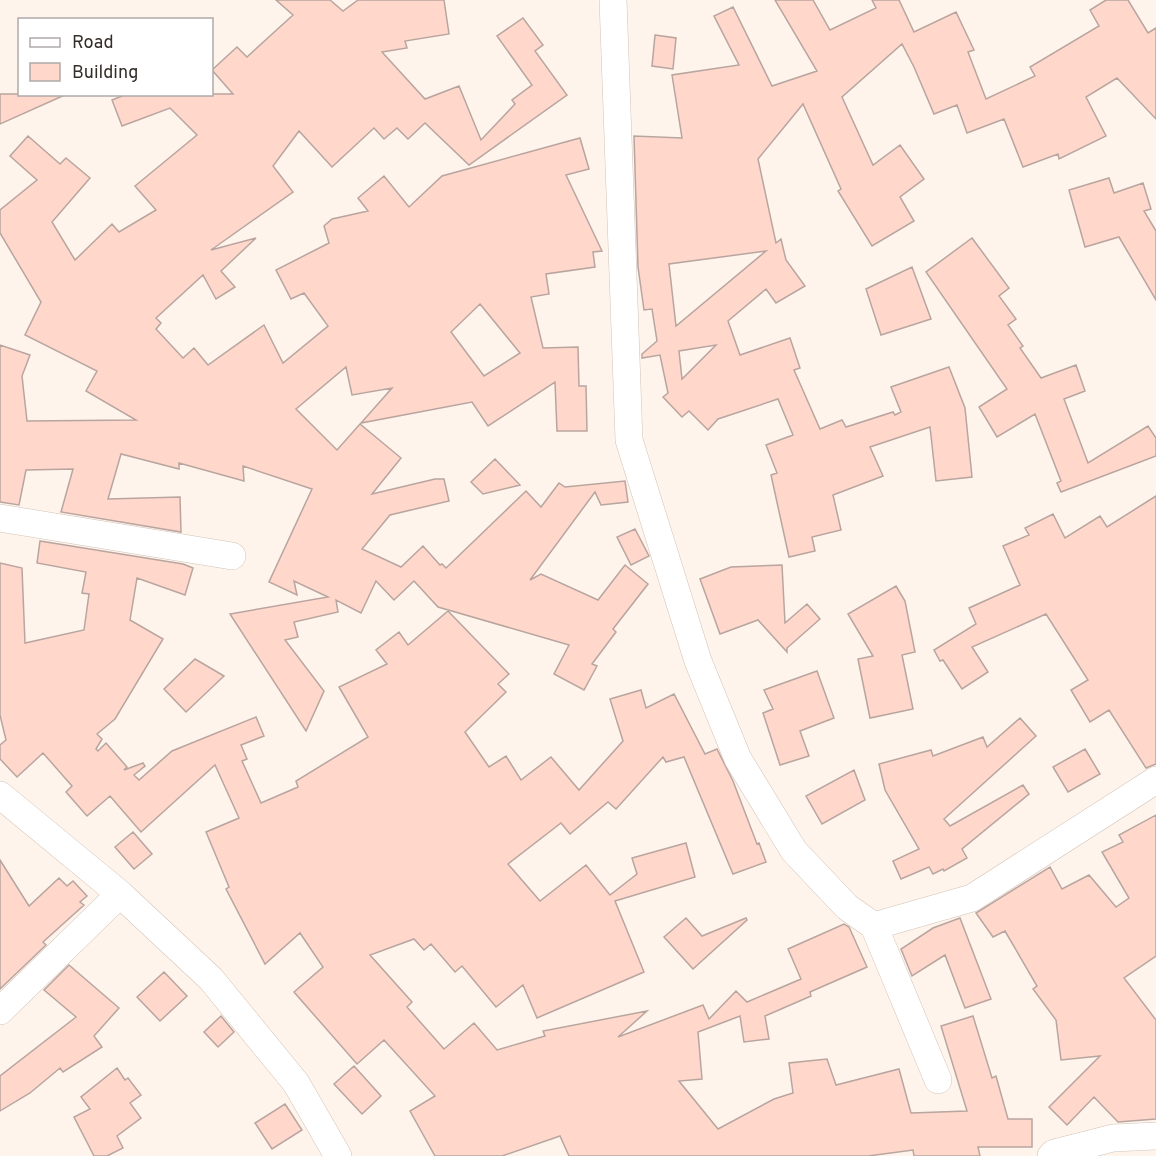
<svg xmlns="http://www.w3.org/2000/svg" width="1156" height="1156" viewBox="0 0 1156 1156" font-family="Overpass,sans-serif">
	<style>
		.building { fill: #ffd7cb; stroke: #b9a59f; stroke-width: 1.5; fill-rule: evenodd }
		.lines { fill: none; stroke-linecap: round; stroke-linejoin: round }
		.street-casing { stroke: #d3c3b6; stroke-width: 28 }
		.street { stroke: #fff; stroke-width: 27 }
	</style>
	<rect width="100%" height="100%" fill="#fef4ec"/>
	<path class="building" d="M276,0H330L343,11L358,0H444L449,34L405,41L407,48L382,52L425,99L459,86L481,140L515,104L512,100L532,85L497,36L523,18L543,45L535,51L567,95L469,165L425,123L408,139L397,128L384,139L374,128L332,167L299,131L273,166L293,192L211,250L256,238L221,271L235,287L216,299L203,275L156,318L161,323L156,329L183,358L194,348L208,365L264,325L283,363L328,326L304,293L291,299L276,270L329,243L324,226L332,219L368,211L358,198L384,176L409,207L442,176L580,138L589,169L566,175L602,251L593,252L595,267L546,274L549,294L531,297L543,348L578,347L579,386H586L587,431H557L555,382L488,426L472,402L361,423L392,388L352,395L346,367L296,409L337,450L360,424L401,458L372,494L435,479H444L449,501L390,515L362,549L401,567L423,546L440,565L442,564L446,568L526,491L541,507L559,483L565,487L625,481L628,502L601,505L595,492L530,580L541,574L598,600L625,565L648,584L613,629L616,632L592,664L597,666L584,690L554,674L569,645L438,607L414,581L394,600L376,581L361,613L336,600L338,612L294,622L298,637L285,640L324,691L306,731L230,614L328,597L294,581L297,595L269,582L312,489L243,466L244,481L179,463V469L121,454L108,499L180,497L181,532L61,512L73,469L26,470L19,505L0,502V345L30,355L22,376L27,421L136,420L86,391L97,371L25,335L41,302L0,233V210L37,180L10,156L28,136L60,164L66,158L90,178L52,222L75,260L112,224L119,232L156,210L135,186L197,135L170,108L122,126L112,100L127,94H233L212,70L237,47L247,57L293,15ZM480,304L520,353L484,376L451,332Z
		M775,0H813L830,30L876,8L872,0H899L914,32L956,12L974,50L968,52L986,99L1035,76L1030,67L1099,26L1090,10L1106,0H1128L1148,33L1156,28V119L1117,78L1086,97L1106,136L1059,159L1058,154L1023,167L1004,119L967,133L957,105L934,114L914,67L902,44L842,97L873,165L900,145L924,179L900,197L914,221L872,246L838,191L841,189L803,104L758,159L776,243L781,239L786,260L805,286L776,303L766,289L728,321L740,355L790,338L800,368L794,370L820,429L842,420L846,427L893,412L895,415L901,412L891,387L949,367L965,408L972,477L936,481L930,427L870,447L883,476L833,495L841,530L812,537L815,551L789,557L771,475L777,473L766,445L793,435L778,399L718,419L708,430L689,411L682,417L663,397L668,393L660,355L642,358V354L657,341L652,309L644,310L638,267L634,136L682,138L672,75L739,65L714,16L733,7L772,86L817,71ZM766,251L676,326L669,264ZM716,345L682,379L679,351Z
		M655,35L676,38L673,69L652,66Z
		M0,94H67L0,124Z
		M1109,178L1114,193L1143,183L1151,209L1144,211L1156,231V300L1119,237L1085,247L1069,190Z
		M972,238L1009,288L999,296L1016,319L1008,325L1023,346L1020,348L1041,378L1076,365L1085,391L1064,399L1088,463L1148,426L1156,438V456L1061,492L1057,483L1061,481L1035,414L997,437L979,407L1007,389L926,272Z
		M912,267L931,319L881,335L866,289Z
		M495,459L520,485L483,494L471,482Z
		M1156,496V764L1146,768L1109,710L1090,722L1071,690L1088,680L1046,614L972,647L988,672L962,689L943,660L940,661L934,650L976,624L969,608L1020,585L1003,546L1029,535L1025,528L1053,514L1065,538L1100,516L1107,527Z
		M635,529L649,556L631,565L617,537Z
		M40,541L183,564L193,568L185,595L137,578L130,620L163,639L115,719L97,734L102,739L96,749L98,751L106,743L127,767L124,770L143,763L145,766L134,775L139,780L172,751L256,717L264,736L241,745L247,759L242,761L261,803L298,787L296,781L368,737L339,687L387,664L376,650L399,632L408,645L448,611L509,674L498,684L506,692L465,732L489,767L506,756L521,780L551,757L579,790L623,741L610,699L641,690L646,708L674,694L705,754L717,749L733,781L757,844L759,843L766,862L733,874L684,757L666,762L663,757L616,809L608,802L570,834L561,823L508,864L540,901L586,865L610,895L637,874L632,858L686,843L695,877L615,901L644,972L537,1018L523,985L496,1007L462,966L455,972L431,944L424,950L414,939L370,955L412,1002L407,1007L444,1049L474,1023L497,1050L545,1036L543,1031L647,1011L618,1037L703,1005L709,1019L736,991L747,1002L801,979L788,949L844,924L849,927L867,967L810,992L811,996L765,1016L769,1039L744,1042L740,1016L698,1032L702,1079L679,1081L718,1129L774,1099L793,1093L789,1063L827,1059L836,1085L899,1069L911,1113L967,1111L941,1026L973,1016L992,1078L996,1076L1008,1119H1032V1147H978L980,1156H914L913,1150L868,1156H569L560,1136L502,1156H435L410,1111L435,1096L384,1040L357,1064L294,992L323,967L300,933L265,964L226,889L229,887L206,832L239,818L215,765L141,832L110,796L87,816L66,792L72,786L43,753L17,777L0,759V745L6,740L0,715V563L22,568L25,643L84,630L89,594L82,593L86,572L37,563Z
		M782,565L785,623L807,604L820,619L787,648V652L758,620L720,634L700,579L731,567Z
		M896,586L905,601L915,652L902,655L913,709L870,718L858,659L873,656L848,614Z
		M195,659L224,676L186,712L164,689Z
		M817,671L834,718L800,731L809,756L780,765L763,713L773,709L764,690Z
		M1020,718L1036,736L944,819L950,826L1023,785L1029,794L962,849L967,858L944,871L943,869L933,874L929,867L901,879L893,861L919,849L885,790L879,764L931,750L933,756L983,737L987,747Z
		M1085,749L1100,774L1068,792L1053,767Z
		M854,770L865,800L822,824L806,796Z
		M1156,815V956L1124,978L1156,1020V1119L1118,1122L1094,1097L1067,1125L1049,1107L1100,1056L1061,1060L1056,1020L1033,989L1037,986L1005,931L993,937L976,913L1050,867L1062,889L1089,875L1116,907L1129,898L1102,852L1123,842L1119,835Z
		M133,832L152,854L134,869L115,847Z
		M0,860L29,906L59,878L67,886L73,881L87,896L80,902L84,905L43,942L46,945L0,989Z
		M686,918L702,936L746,918L747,920L693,969L664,937Z
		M960,918L991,999L965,1008L945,955L912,976L901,949L933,928Z
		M69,965L119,1008L94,1036L102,1047L63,1072L60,1068L30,1093L0,1111V1076L76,1017L44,990Z
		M164,972L187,996L160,1021L137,997Z
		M221,1016L234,1032L218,1047L204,1032Z
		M354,1066L381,1096L362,1114L334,1084Z
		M117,1068L125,1080L128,1078L141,1095L130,1103L141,1118L117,1136L123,1148L107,1156H94L74,1117L90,1109L81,1097Z
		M285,1104L302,1130L272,1149L255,1123Z"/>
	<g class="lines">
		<defs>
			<path id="street" d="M613,0L629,440L698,661L738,759L794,851L847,907L874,926L972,898L1156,780
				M0,518L232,556
				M0,795L120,894L211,979L296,1083L338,1156
				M874,926L938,1080
				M0,1011L120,894
				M1051,1156L1054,1153L1113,1138L1156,1136"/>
		</defs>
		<use href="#street" class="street-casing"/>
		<use href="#street" class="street"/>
	</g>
	<rect x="18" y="18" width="195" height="78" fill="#ffffff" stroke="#aeaba9" stroke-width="1.5"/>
	<rect x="30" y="38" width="30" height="9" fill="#ffffff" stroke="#aeaba9" stroke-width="1.5"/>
	<text x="72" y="48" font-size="18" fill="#342e29">Road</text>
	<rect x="30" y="63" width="30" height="18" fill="#ffd7cb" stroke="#aeaba9" stroke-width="1.5"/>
	<text x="72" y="78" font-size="18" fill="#342e29">Building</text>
</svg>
